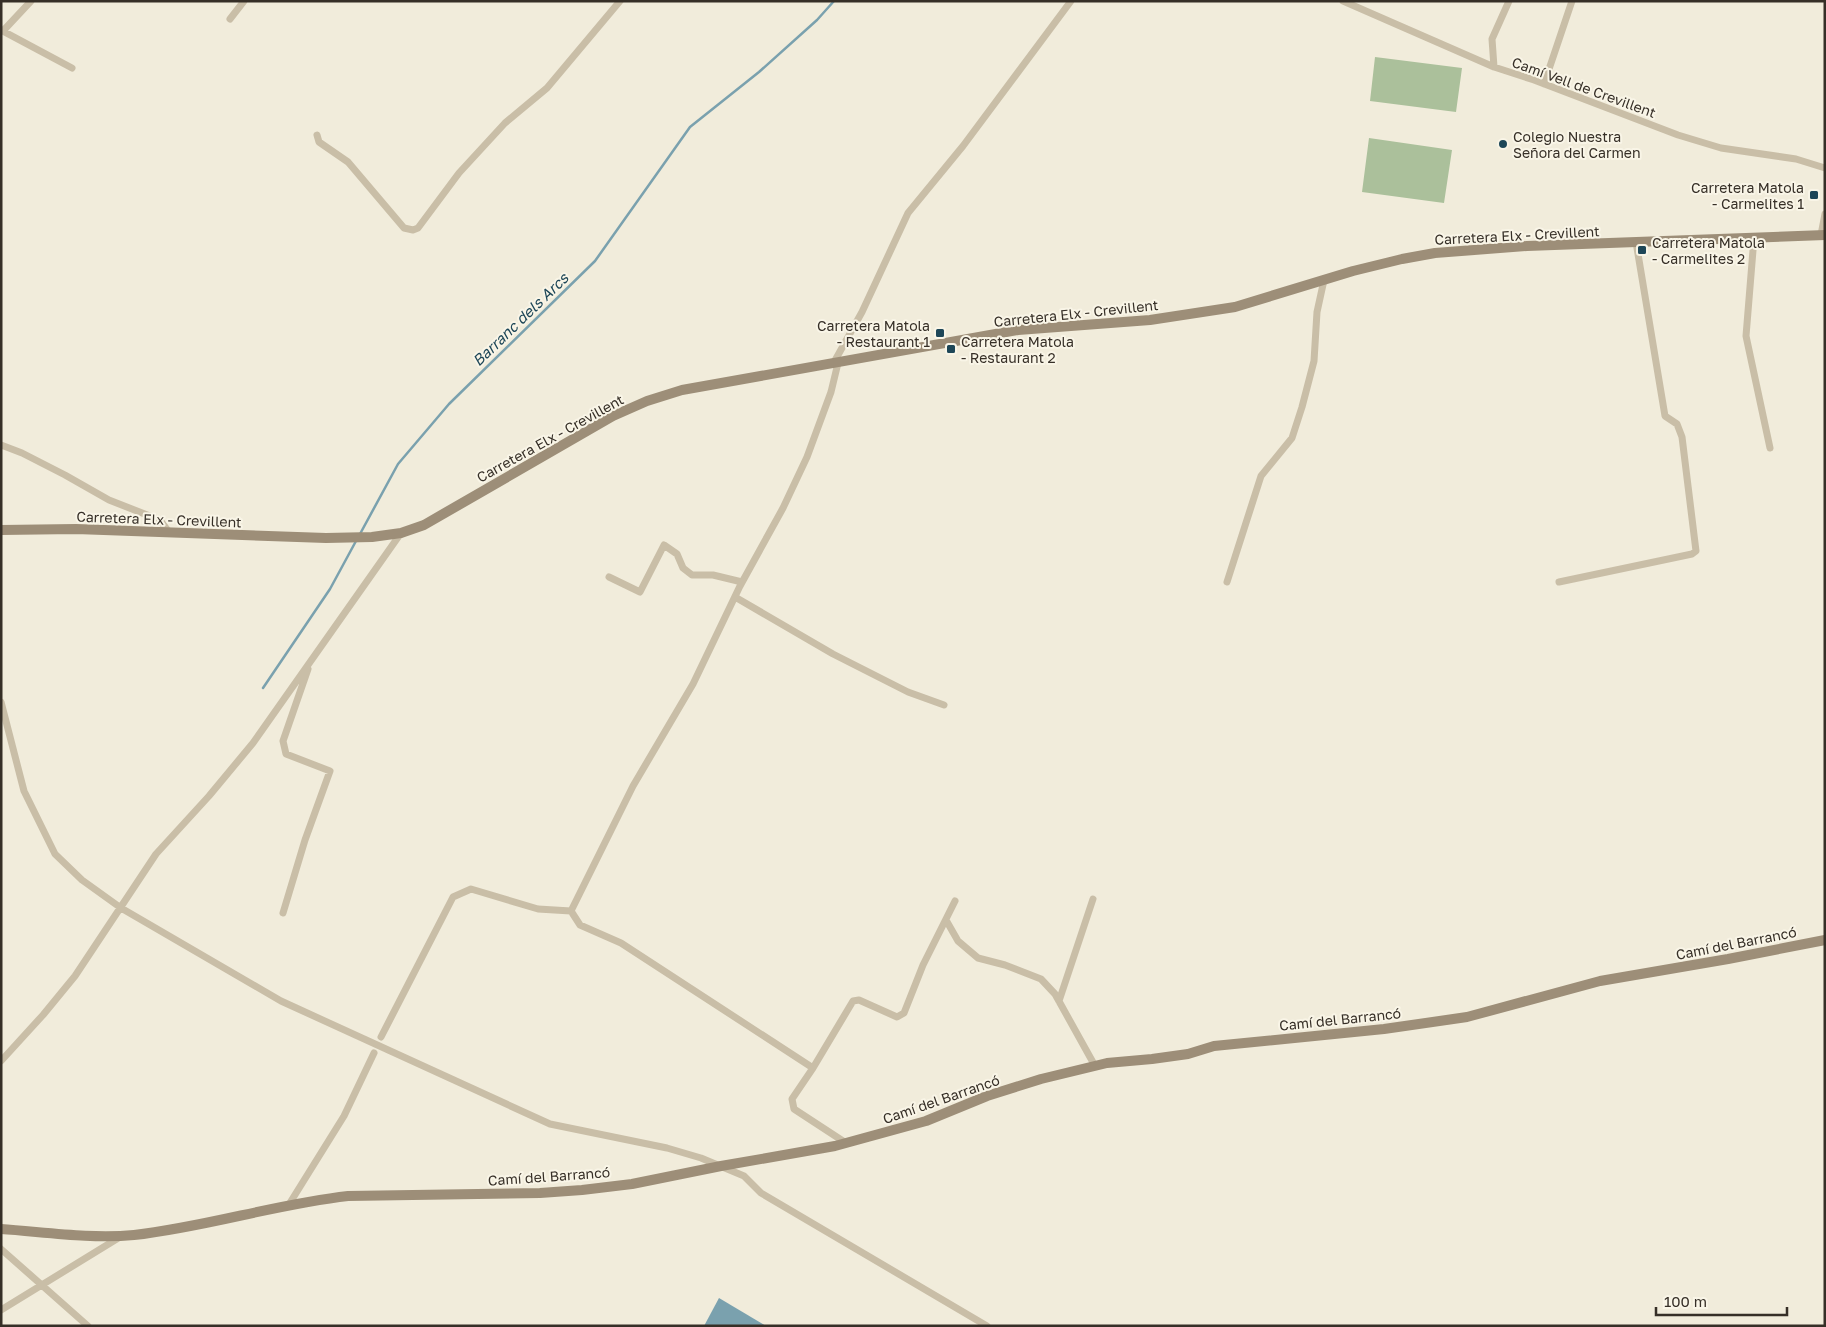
<svg xmlns="http://www.w3.org/2000/svg" width="1826" height="1327" viewBox="0 0 1826 1327" font-family="'Golos Text',sans-serif">
	<style>
		.green { fill: #abc09b }
		.water { fill: #7aa1ae }
		.lines { fill: none; stroke-linecap: round; stroke-linejoin: round }
		.stream { stroke: #7aa1ae; stroke-width: 2.5 }
		.street { stroke: #c9bea7; stroke-width: 7 }
		.secondary { stroke: #9d8e78; stroke-width: 10 }
		.poi-dot { fill: #1d4657; stroke: #f9f5e7; stroke-width: 2 }
		.labels { text-anchor: middle; dominant-baseline: central; stroke-width: 4; stroke-linejoin: round; paint-order: stroke }
		.street-label { font-size: 14px; fill: #362f27; stroke: #f9f5e7 }
		.poi-label { font-size: 14px; fill: #362f27; stroke: #f9f5e7; text-anchor: start }
		.water-label { font-size: 15px; font-style: italic; fill: #1d4657; stroke: #f9f5e7 }
	</style>
	<rect width="100%" height="100%" fill="#f1ecdb"/>
	<path class="green" d="M1375,57L1462,68L1456,112L1370,101Z
		M1369,138L1452,150L1444,203L1362,192Z"/>
	<path class="water" d="M719,1298L766,1326H704Z"/>
	<g class="lines">
		<path class="stream" d="M360,534L398,464L449,404L595,261L690,127L759,72L817,20L834,1
			M263,688L330,589L356,541"/>
		<path class="street" d="M1343,1L1494,67L1534,80L1678,135L1721,148L1796,159L1825,168
			M230,19L244,1
			M1,30L72,68
			M3,31L31,1
			M1494,67L1492,39L1509,1
			M1544,84L1572,1
			M317,135L319,142L348,162L404,228L413,230L418,228L459,173L505,123L547,88L620,1
			M1821,235L1825,214
			M1754,238L1746,336L1770,448
			M833,364L862,312L908,213L963,146L1071,1
			M1,445L22,453L65,475L109,500L160,520L169,532
			M609,577L640,592L664,545L677,554L683,568L692,575H713L742,582
			M1227,582L1261,476L1292,438L1302,407L1314,361L1317,312L1324,280
			M1559,582L1692,554L1696,551L1682,437L1677,424L1665,416L1636,242
			M735,597L833,654L908,692L944,705
			M1,702L24,791L55,854L82,880L121,908L281,1001L550,1124L667,1148L701,1158L744,1176L761,1193L987,1326
			M571,911L633,786L693,684L740,586L783,508L807,457L831,392L838,363
			M571,911L580,925L621,943L813,1068L853,1001L859,1000L897,1017L904,1013L923,965L955,901
			M283,913L305,840L330,771L286,754L283,741L308,669
			M946,920L958,941L978,958L1005,965L1041,979L1055,994L1095,1066
			M1059,1001L1093,899
			M381,1037L453,897L471,889L538,909L571,911
			M1,1061L43,1015L75,976L156,854L209,796L253,743L401,533
			M813,1068L792,1099L794,1109L846,1143
			M288,1206L344,1116L374,1053
			M1,1249L88,1326
			M1,1310L120,1237"/>
		<path class="secondary" d="M1,530L76,529L326,538L372,537L401,533L424,525L613,416L647,401L682,390L1018,330L1150,320L1235,307L1353,271L1402,259L1435,253L1527,246L1825,235
			M1,1229C45,1232 90,1239 134,1235C206,1227 276,1204 348,1196L540,1193L582,1190L632,1184L721,1166L835,1146L926,1121L987,1096L1041,1079L1107,1063L1152,1059L1188,1054L1214,1046L1384,1029L1467,1017L1600,981L1728,959L1825,940"/>
	</g>
	<g class="poi-dot">
		<circle cx="1503" cy="144" r="5"/>
		<rect x="1809" y="190" width="10" height="10" rx="2.5"/>
		<rect x="1637" y="245" width="10" height="10" rx="2.5"/>
		<rect x="935" y="328" width="10" height="10" rx="2.5"/>
		<rect x="946" y="344" width="10" height="10" rx="2.5"/>
	</g>
	<g class="labels">
		<g class="street-label">
			<text transform="translate(1584 87) rotate(20)">Camí Vell de Crevillent</text>
			<text transform="translate(1517 235) rotate(-3)">Carretera Elx - Crevillent</text>
			<text transform="translate(1076 313) rotate(-6)">Carretera Elx - Crevillent</text>
			<text transform="translate(550 438) rotate(-29)">Carretera Elx - Crevillent</text>
			<text transform="translate(159 519) rotate(2)">Carretera Elx - Crevillent</text>
			<text transform="translate(1736 943) rotate(-11)">Camí del Barrancó</text>
			<text transform="translate(1340 1019) rotate(-6)">Camí del Barrancó</text>
			<text transform="translate(941 1099) rotate(-19)">Camí del Barrancó</text>
			<text transform="translate(549 1176) rotate(-4)">Camí del Barrancó</text>
		</g>
		<g class="poi-label">
			<text x="1513" y="136">Colegio Nuestra<tspan x="1513" dy="16">Señora del Carmen</tspan></text>
			<text x="1804" y="187" text-anchor="end">Carretera Matola<tspan x="1804" dy="16">- Carmelites 1</tspan></text>
			<text x="1652" y="242">Carretera Matola<tspan x="1652" dy="16">- Carmelites 2</tspan></text>
			<text x="930" y="325" text-anchor="end">Carretera Matola<tspan x="930" dy="16">- Restaurant 1</tspan></text>
			<text x="961" y="341">Carretera Matola<tspan x="961" dy="16">- Restaurant 2</tspan></text>
		</g>
		<g class="water-label">
			<text transform="translate(520 319) rotate(-44)">Barranc dels Arcs</text>
		</g>
	</g>
	<rect width="1826" height="1327" fill="none" stroke="#362f27" stroke-width="5"/>
	<path d="M1656 1307v8h131v-8" fill="none" stroke="#362f27" stroke-width="2.5"/>
	<text x="1664" y="1307" font-size="15" fill="#362f27" stroke="#f9f5e7" stroke-width="4" paint-order="stroke">100 m</text>
</svg>
